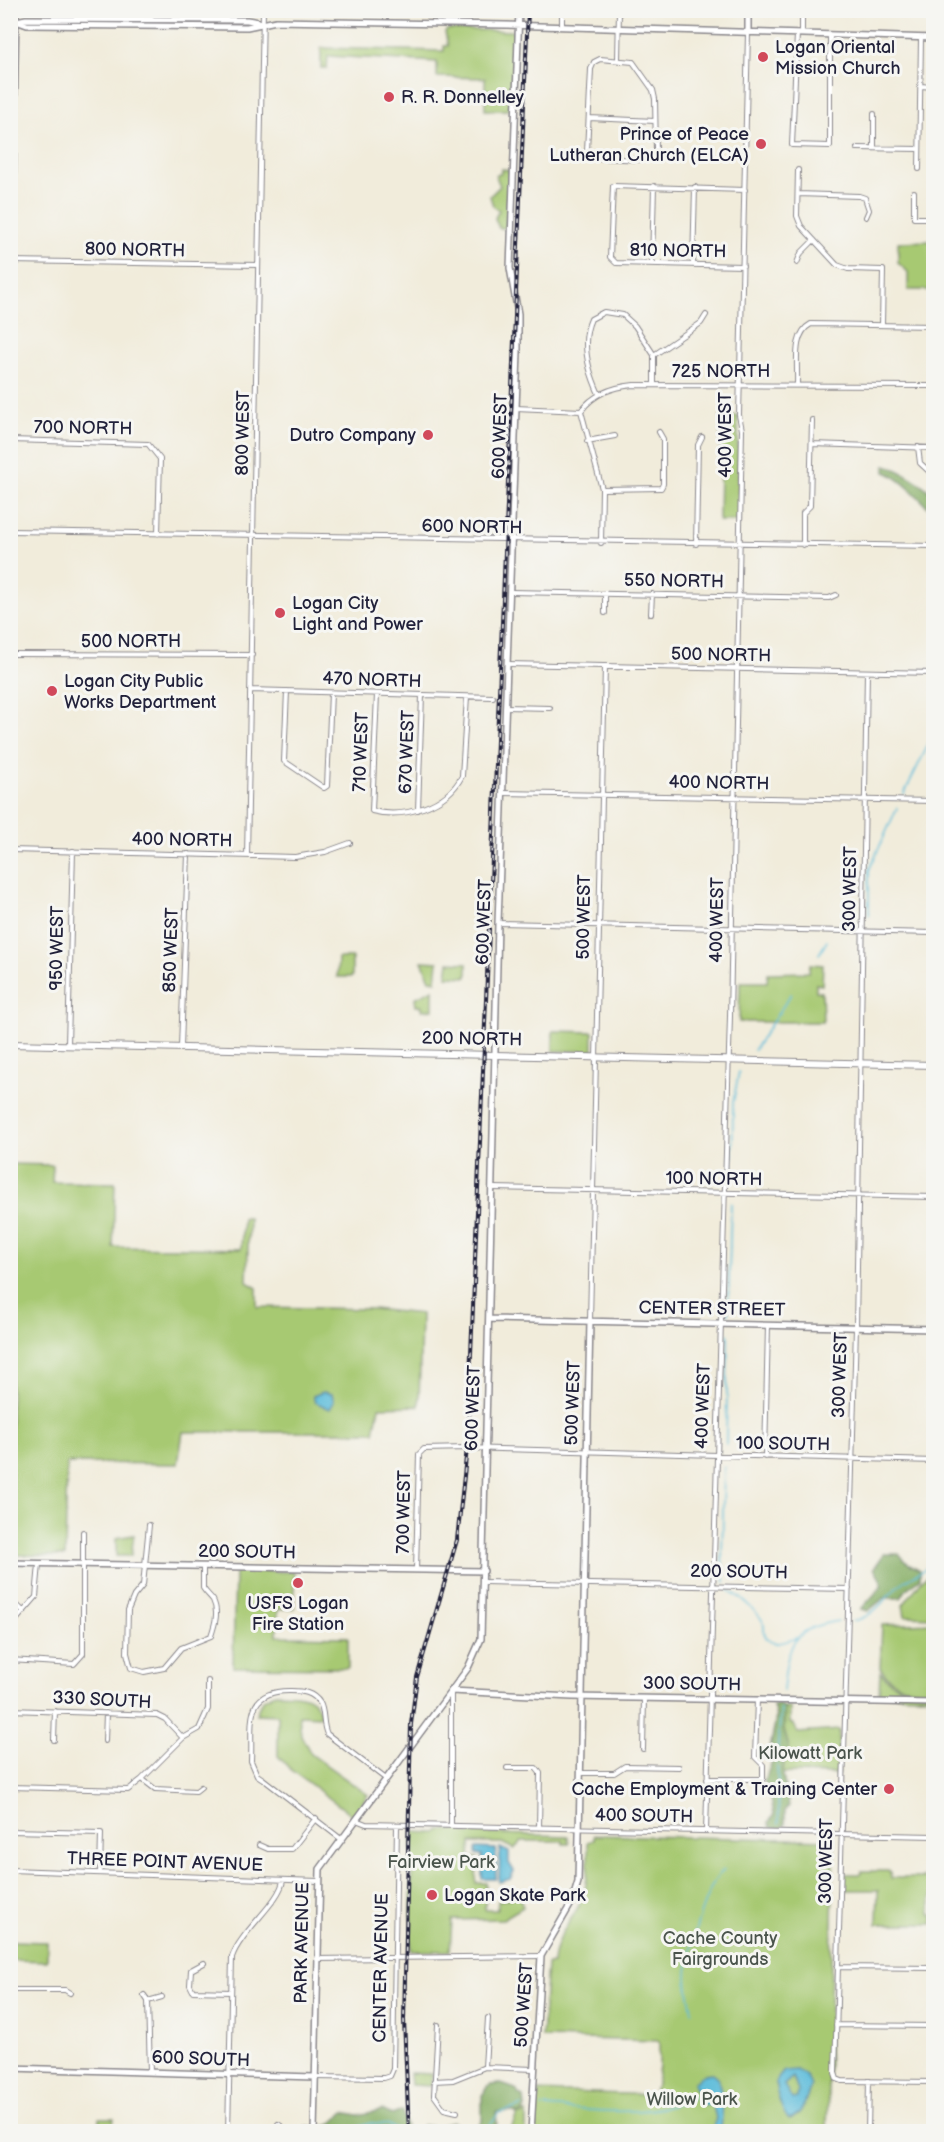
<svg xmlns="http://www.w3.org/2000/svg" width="944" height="2142" viewBox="0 0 944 2142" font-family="'Balsamiq Sans',sans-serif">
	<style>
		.green { fill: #a7c972; stroke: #647656; stroke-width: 1.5 }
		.forest { fill: #85ad64; stroke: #546850; stroke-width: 1.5 }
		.water { fill: #5bbcda; stroke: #3e6f8a; stroke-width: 1.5; fill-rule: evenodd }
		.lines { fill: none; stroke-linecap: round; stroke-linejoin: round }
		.stream { stroke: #5bbcda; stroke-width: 1.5 }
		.street-casing { stroke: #8a878b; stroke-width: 6 }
		.secondary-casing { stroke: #8a878b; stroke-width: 8 }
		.primary-casing { stroke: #8a878b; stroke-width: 8 }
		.highway-casing { stroke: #8a878b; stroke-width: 8 }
		.street { stroke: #fff; stroke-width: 4 }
		.secondary { stroke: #fff; stroke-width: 5 }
		.primary { stroke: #fff; stroke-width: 5 }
		.highway { stroke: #fff; stroke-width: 6 }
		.rail-casing { stroke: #22223b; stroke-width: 4 }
		.rail { stroke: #f6f6f2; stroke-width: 1.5; stroke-dasharray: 4.5; stroke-linecap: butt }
		.poi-dot { fill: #d1495b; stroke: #f6f6f2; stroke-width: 2 }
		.labels { text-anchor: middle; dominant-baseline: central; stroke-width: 6; stroke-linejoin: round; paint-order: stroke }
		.poi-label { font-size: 18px; fill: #22223b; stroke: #f6f6f2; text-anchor: start }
		.street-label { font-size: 18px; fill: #22223b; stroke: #f6f6f2 }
		.park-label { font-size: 18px; fill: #4a544c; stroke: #f6f6f2 }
	</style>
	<rect width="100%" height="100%" fill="#f6f6f2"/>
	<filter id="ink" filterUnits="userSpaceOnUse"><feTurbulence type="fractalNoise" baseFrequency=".0167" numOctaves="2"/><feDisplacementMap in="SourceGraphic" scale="12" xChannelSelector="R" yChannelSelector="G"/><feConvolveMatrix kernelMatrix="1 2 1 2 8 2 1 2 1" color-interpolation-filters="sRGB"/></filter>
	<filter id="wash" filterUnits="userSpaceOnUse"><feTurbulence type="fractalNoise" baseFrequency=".008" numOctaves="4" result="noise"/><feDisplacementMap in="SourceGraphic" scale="24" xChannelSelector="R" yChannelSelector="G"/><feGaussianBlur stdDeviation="1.35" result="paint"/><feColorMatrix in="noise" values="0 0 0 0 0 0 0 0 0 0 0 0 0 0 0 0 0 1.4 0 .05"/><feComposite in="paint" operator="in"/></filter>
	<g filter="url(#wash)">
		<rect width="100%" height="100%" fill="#f1ecdb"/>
		<path class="green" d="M448,29L511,31L514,33L512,105L508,110H485V78L437,77V62L328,56L327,68H321V48L444,51V46H448L445,32Z
			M501,169L509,170L506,228H499L495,218L499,210L493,206L490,196L500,186L496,176L501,173Z
			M933,241V290H908V272L898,263V242Z
			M721,416H738V521H719Z
			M338,958H352V977H337Z
			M422,961L438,962L436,981L430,980Z
			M449,962L467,963V977L447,976Z
			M810,964L823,965L822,985L816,984V991L822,992L823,1022H739L740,982H767L768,973L809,972Z
			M433,989V1009L422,1010V1006H416L415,998Z
			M553,1031L593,1032V1051H553Z
			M11,1164L53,1165L52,1182L115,1183L113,1247L241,1249L243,1218H249L247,1282L257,1288V1307L373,1309L421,1314L419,1406L379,1407L374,1432H183L178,1464L67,1463L65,1556L11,1555Z
			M134,1535L131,1556H116V1538Z
			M235,1570L294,1572V1608L278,1609L277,1636L348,1637V1668L233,1667Z
			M933,1573V1617L905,1616L903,1605L923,1579Z
			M933,1623V1690C912,1691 893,1687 880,1668L882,1625Z
			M880,1672C895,1689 911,1693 933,1693V1696L879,1695Z
			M275,1693C295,1694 317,1691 321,1716L299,1715L301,1735L311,1754L368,1795L353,1816L289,1768L278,1756V1715L256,1714L262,1700Z
			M783,1707H790V1723L793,1724L798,1733L839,1730V1774L781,1773Z
			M439,1830H462L465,1833L568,1836L569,1844H563V1841H522L514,1849L502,1843H471L470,1858H477L476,1883H486L485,1910H497L498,1901L519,1896L523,1907L503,1919L452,1920L450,1951H411L412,1832L437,1833Z
			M594,1835L834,1840L827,2131L535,2132L538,2091L654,2095L659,2066V2041L542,2038L547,1964H553C554,1937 569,1926 580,1903C589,1884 588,1863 588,1842L594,1840Z
			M861,1871H890L891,1878H933L930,1914L933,1915V1924H877L878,1890H845L846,1874H861Z
			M11,1941L47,1942V1961L11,1960Z
			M410,2073L432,2074L431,2086L411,2085Z
			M518,2112L526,2113V2131L510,2132Z
			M99,2118H114L112,2131H98Z"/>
		<path class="forest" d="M885,465C895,467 928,486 932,495C935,501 934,508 933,514C926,503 897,475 885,472Z
			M884,1554H899L903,1560L920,1570V1579L906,1590L901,1598H884L868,1611L861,1609L881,1587V1581L874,1568Z
			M777,1704L785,1708L784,1730L789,1747L788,1756L784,1761L783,1776L789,1806L785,1810V1824L782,1829L770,1827L769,1822L774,1814L769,1790L764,1782L773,1759L770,1749L776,1717L773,1706Z
			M501,2084L516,2089L519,2095L524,2097L525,2108L521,2115L511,2111L496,2112L497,2124L493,2131H421L423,2125L434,2127L453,2122L466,2129L477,2126L482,2120V2095L490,2085Z
			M382,2110L392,2115L402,2111L407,2131H318L320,2127L330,2125L344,2112L358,2115Z"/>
		<path class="water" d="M323,1392L332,1394L334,1402L330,1409L315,1402L313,1396Z
			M476,1848L496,1849V1879H482V1855L476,1854Z
			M500,1848L509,1852V1863L514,1871L510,1879L499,1882Z
			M797,2070L807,2077L811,2086C805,2099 804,2115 789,2119C783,2115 775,2090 776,2083C777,2078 781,2075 784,2071ZM793,2077L798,2091L797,2098L792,2099L784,2085Z
			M712,2073L718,2078L723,2102L721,2131H712L716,2118L713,2106L702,2104L693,2083L704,2074Z"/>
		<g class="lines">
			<path class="stream" d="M904,794L934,733
				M869,915V870L897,808
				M851,925L856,920
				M819,954L827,941
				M754,1050L791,994
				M732,1181L733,1103L739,1072
				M728,1314L731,1203
				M726,1444L728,1334
				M724,1467L722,1558L725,1582
				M728,1590C737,1594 760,1614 763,1622C765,1627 763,1632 766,1637C772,1648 787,1641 796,1638
				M852,1621C877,1617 886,1594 905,1581C914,1575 924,1570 934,1563
				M783,1691C787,1647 791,1628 838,1621
				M779,1824L777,1754L781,1708
				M692,2011C690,2000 687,1989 687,1978C686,1956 706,1883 724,1870
				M542,2107C591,2109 657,2121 699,2094
				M344,2132L371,2123L386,2124L401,2131L426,2129L453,2132
				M475,2132C487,2129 493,2124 498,2113L522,2106"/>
		</g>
	</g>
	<g filter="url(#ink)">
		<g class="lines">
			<defs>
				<path id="street" d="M562,27V10
					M797,34L792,145L830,146V35
					M802,34V10
					M600,59L633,62L653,90L655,99L656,151L652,158L647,160L596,158L587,151L591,69L594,62Z
					M618,60L619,10
					M920,86L934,87
					M589,118L655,121
					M857,148L919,149
					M874,148V114
					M919,169L921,38
					M798,170L797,216L801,226L837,265L848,269L883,270L882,325
					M914,192V218H934
					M798,194L859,196L865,198L869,210L866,217
					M10,261L258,265
					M797,263L801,253L814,240
					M652,264L654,186
					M693,265L695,187
					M743,266L616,263L610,257L613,186L745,190
					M654,355L701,323L706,315
					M797,383C798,364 792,334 811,324L934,326
					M599,394C589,372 580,343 591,319L604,312L623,315L635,326L654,355V385
					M516,408L581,411C594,393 613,387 634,385L934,386
					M581,411L602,489L601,543
					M10,440L148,444L160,459L158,534
					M587,441L615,436
					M812,444L934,448
					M918,447L920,463L934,476
					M603,489L661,488L663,484V439L659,432
					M10,531L934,546
					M696,544L698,445L702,437
					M803,545V513L810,506L812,420
					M511,592L829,598L836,595
					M605,613V593
					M651,614L652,594
					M10,654L252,655
					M508,664L934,673
					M867,672L856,1327L835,2073L837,2079L842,2081L934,2082
					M250,690L493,697
					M287,691L284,761L324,788L327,786L331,693
					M377,694L372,811C404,819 447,806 462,776L467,697
					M506,707L550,708
					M503,793L934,801
					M418,810L422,695
					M10,850L295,857L325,852L350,843
					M247,856L263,10
					M498,923L934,933
					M68,1045L73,851
					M181,1047L188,854
					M493,1188L934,1197
					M590,1321L605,666
					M765,1457L768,1325
					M149,1525L143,1585L134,1596L128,1610L127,1653L131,1668L144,1672L164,1668L181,1648L211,1636C215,1624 219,1612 213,1600C210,1596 206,1593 203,1588V1567
					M416,1570L419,1454L424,1449L467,1448L934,1461
					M484,1582L849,1589
					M10,1598L24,1612
					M10,1627L36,1597L39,1564
					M10,1660L74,1664L83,1654V1532
					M10,1710L157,1715L165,1719L183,1738
					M54,1740L55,1711
					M105,1741L106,1713
					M643,1749L644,1698
					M507,1768H536L540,1773L539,1828
					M581,1773H614L625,1766L679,1767
					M142,1779L183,1738L199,1729L208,1709V1681
					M707,1779H763V1765L755,1757L757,1700
					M10,1787L128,1790L142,1779L155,1789L196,1791L201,1787
					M356,1820L366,1824L934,1836
					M451,1826V1692
					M10,1831L101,1833L100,1873
					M706,1831L730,1016L742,430L739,415L748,33
					M341,1839L263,1779L257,1775L251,1761C253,1724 242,1690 291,1691C302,1691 313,1692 320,1703C325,1712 322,1724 327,1734L386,1779
					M259,1845L268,1849H292L316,1818
					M10,1870L318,1881
					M317,1959L541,1956
					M204,1963L191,1970L190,1985L193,1991L231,1992
					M837,1967L934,1968
					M10,1990H65L70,1993
					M144,1995L148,2001L150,2072
					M148,2001L162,1997
					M438,2025L434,2095L444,2109L457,2112
					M836,2025L934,2026
					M485,2067L488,2018
					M315,2077L384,2078L390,2076L393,2069L397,1825
					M434,2081L453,2080L485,2067L534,2069
					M278,2124L287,2130L314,2131
					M228,2132L232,1957C241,1931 281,1901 283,1880
					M868,2132L869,2081"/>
				<path id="secondary" d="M16,21L27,25L247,27L276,21L506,25L934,38
					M16,21L26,19L247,20L259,22
					M748,33V10
					M490,1319L934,1329
					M10,1563L484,1571
					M451,1691L572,1697L934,1703
					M10,2068L314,2077
					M314,2132L320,1869L468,1668L481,1639L498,923L518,352V314L510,268L519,10
					M531,2132L541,1956L572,1902L578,1882L590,1321"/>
				<path id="primary" d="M10,353L16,10"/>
				<path id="highway" d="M10,1044L934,1065"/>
			</defs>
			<use href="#street" class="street-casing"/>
			<use href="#secondary" class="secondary-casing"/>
			<use href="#primary" class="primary-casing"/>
			<use href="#highway" class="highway-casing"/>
			<use href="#street" class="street"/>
			<use href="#secondary" class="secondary"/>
			<use href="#primary" class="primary"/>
			<use href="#highway" class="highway"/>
			<defs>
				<path id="rail" d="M409,2132L404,2020L411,1724L417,1677L457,1540L467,1448L528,10"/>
			</defs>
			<use href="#rail" class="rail-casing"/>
			<use href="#rail" class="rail"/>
		</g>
	</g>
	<g class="poi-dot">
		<circle cx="763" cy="57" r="6"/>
		<circle cx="389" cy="97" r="6"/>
		<circle cx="761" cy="144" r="6"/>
		<circle cx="428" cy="435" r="6"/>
		<circle cx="280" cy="613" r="6"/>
		<circle cx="52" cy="691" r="6"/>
		<circle cx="298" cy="1583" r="6"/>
		<circle cx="889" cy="1789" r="6"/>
		<circle cx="432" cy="1895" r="6"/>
	</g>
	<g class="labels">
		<g class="poi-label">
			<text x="775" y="47">Logan Oriental<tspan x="775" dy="21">Mission Church</tspan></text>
			<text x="401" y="97">R. R. Donnelley</text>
			<text x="749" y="134" text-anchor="end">Prince of Peace<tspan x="749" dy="21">Lutheran Church (ELCA)</tspan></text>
			<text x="416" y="435" text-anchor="end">Dutro Company</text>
			<text x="292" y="603">Logan City<tspan x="292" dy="21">Light and Power</tspan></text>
			<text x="64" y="681">Logan City Public<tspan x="64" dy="21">Works Department</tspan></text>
			<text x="298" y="1603" text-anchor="middle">USFS Logan<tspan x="298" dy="21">Fire Station</tspan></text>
			<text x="877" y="1789" text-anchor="end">Cache Employment &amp; Training Center</text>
			<text x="444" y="1895">Logan Skate Park</text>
		</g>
		<g class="street-label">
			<text transform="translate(135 250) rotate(1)">800 NORTH</text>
			<text transform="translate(678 251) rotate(1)">810 NORTH</text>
			<text x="721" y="371">725 NORTH</text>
			<text transform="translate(83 428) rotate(1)">700 NORTH</text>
			<text transform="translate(243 433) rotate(-89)">800 WEST</text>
			<text transform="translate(725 435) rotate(-90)">400 WEST</text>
			<text transform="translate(500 436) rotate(-88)">600 WEST</text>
			<text transform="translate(472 527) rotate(1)">600 NORTH</text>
			<text transform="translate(674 581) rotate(1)">550 NORTH</text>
			<text x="131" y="641">500 NORTH</text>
			<text transform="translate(721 655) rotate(1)">500 NORTH</text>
			<text transform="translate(372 680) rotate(2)">470 NORTH</text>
			<text transform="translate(361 752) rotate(-88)">710 WEST</text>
			<text transform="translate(407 752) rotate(-88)">670 WEST</text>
			<text transform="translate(719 783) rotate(1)">400 NORTH</text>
			<text transform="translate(182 840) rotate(1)">400 NORTH</text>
			<text transform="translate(850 889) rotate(-89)">300 WEST</text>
			<text transform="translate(584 917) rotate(-89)">500 WEST</text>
			<text transform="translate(717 920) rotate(-89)">400 WEST</text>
			<text transform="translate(484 922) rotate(-88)">600 WEST</text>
			<text transform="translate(57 948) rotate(-89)">950 WEST</text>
			<text transform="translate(171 950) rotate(-88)">850 WEST</text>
			<text transform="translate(472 1039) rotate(1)">200 NORTH</text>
			<text transform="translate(714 1179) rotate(1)">100 NORTH</text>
			<text transform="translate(712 1309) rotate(1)">CENTER STREET</text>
			<text transform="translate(840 1375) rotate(-88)">300 WEST</text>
			<text transform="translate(573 1403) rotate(-88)">500 WEST</text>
			<text transform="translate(703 1406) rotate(-88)">400 WEST</text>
			<text transform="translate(473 1408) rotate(-88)">600 WEST</text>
			<text transform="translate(783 1444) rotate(1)">100 SOUTH</text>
			<text transform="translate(404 1512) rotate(-89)">700 WEST</text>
			<text transform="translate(247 1552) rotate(1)">200 SOUTH</text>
			<text transform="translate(739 1572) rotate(1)">200 SOUTH</text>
			<text transform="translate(692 1684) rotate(1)">300 SOUTH</text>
			<text transform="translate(102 1700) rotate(3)">330 SOUTH</text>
			<text transform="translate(644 1816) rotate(1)">400 SOUTH</text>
			<text transform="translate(826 1861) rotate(-89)">300 WEST</text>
			<text transform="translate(165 1862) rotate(2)">THREE POINT AVENUE</text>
			<text transform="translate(302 1943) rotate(-89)">PARK AVENUE</text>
			<text transform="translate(381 1968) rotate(-89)">CENTER AVENUE</text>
			<text transform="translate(524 2005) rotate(-86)">500 WEST</text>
			<text transform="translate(201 2059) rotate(2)">600 SOUTH</text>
		</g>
		<g class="park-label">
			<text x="810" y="1753">Kilowatt Park</text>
			<text x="441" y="1862">Fairview Park</text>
			<text x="720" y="1938">Cache County<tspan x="720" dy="21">Fairgrounds</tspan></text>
			<text x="692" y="2099">Willow Park</text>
		</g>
	</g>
	<rect width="944" height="2142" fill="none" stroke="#f6f6f2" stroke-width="36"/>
</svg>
